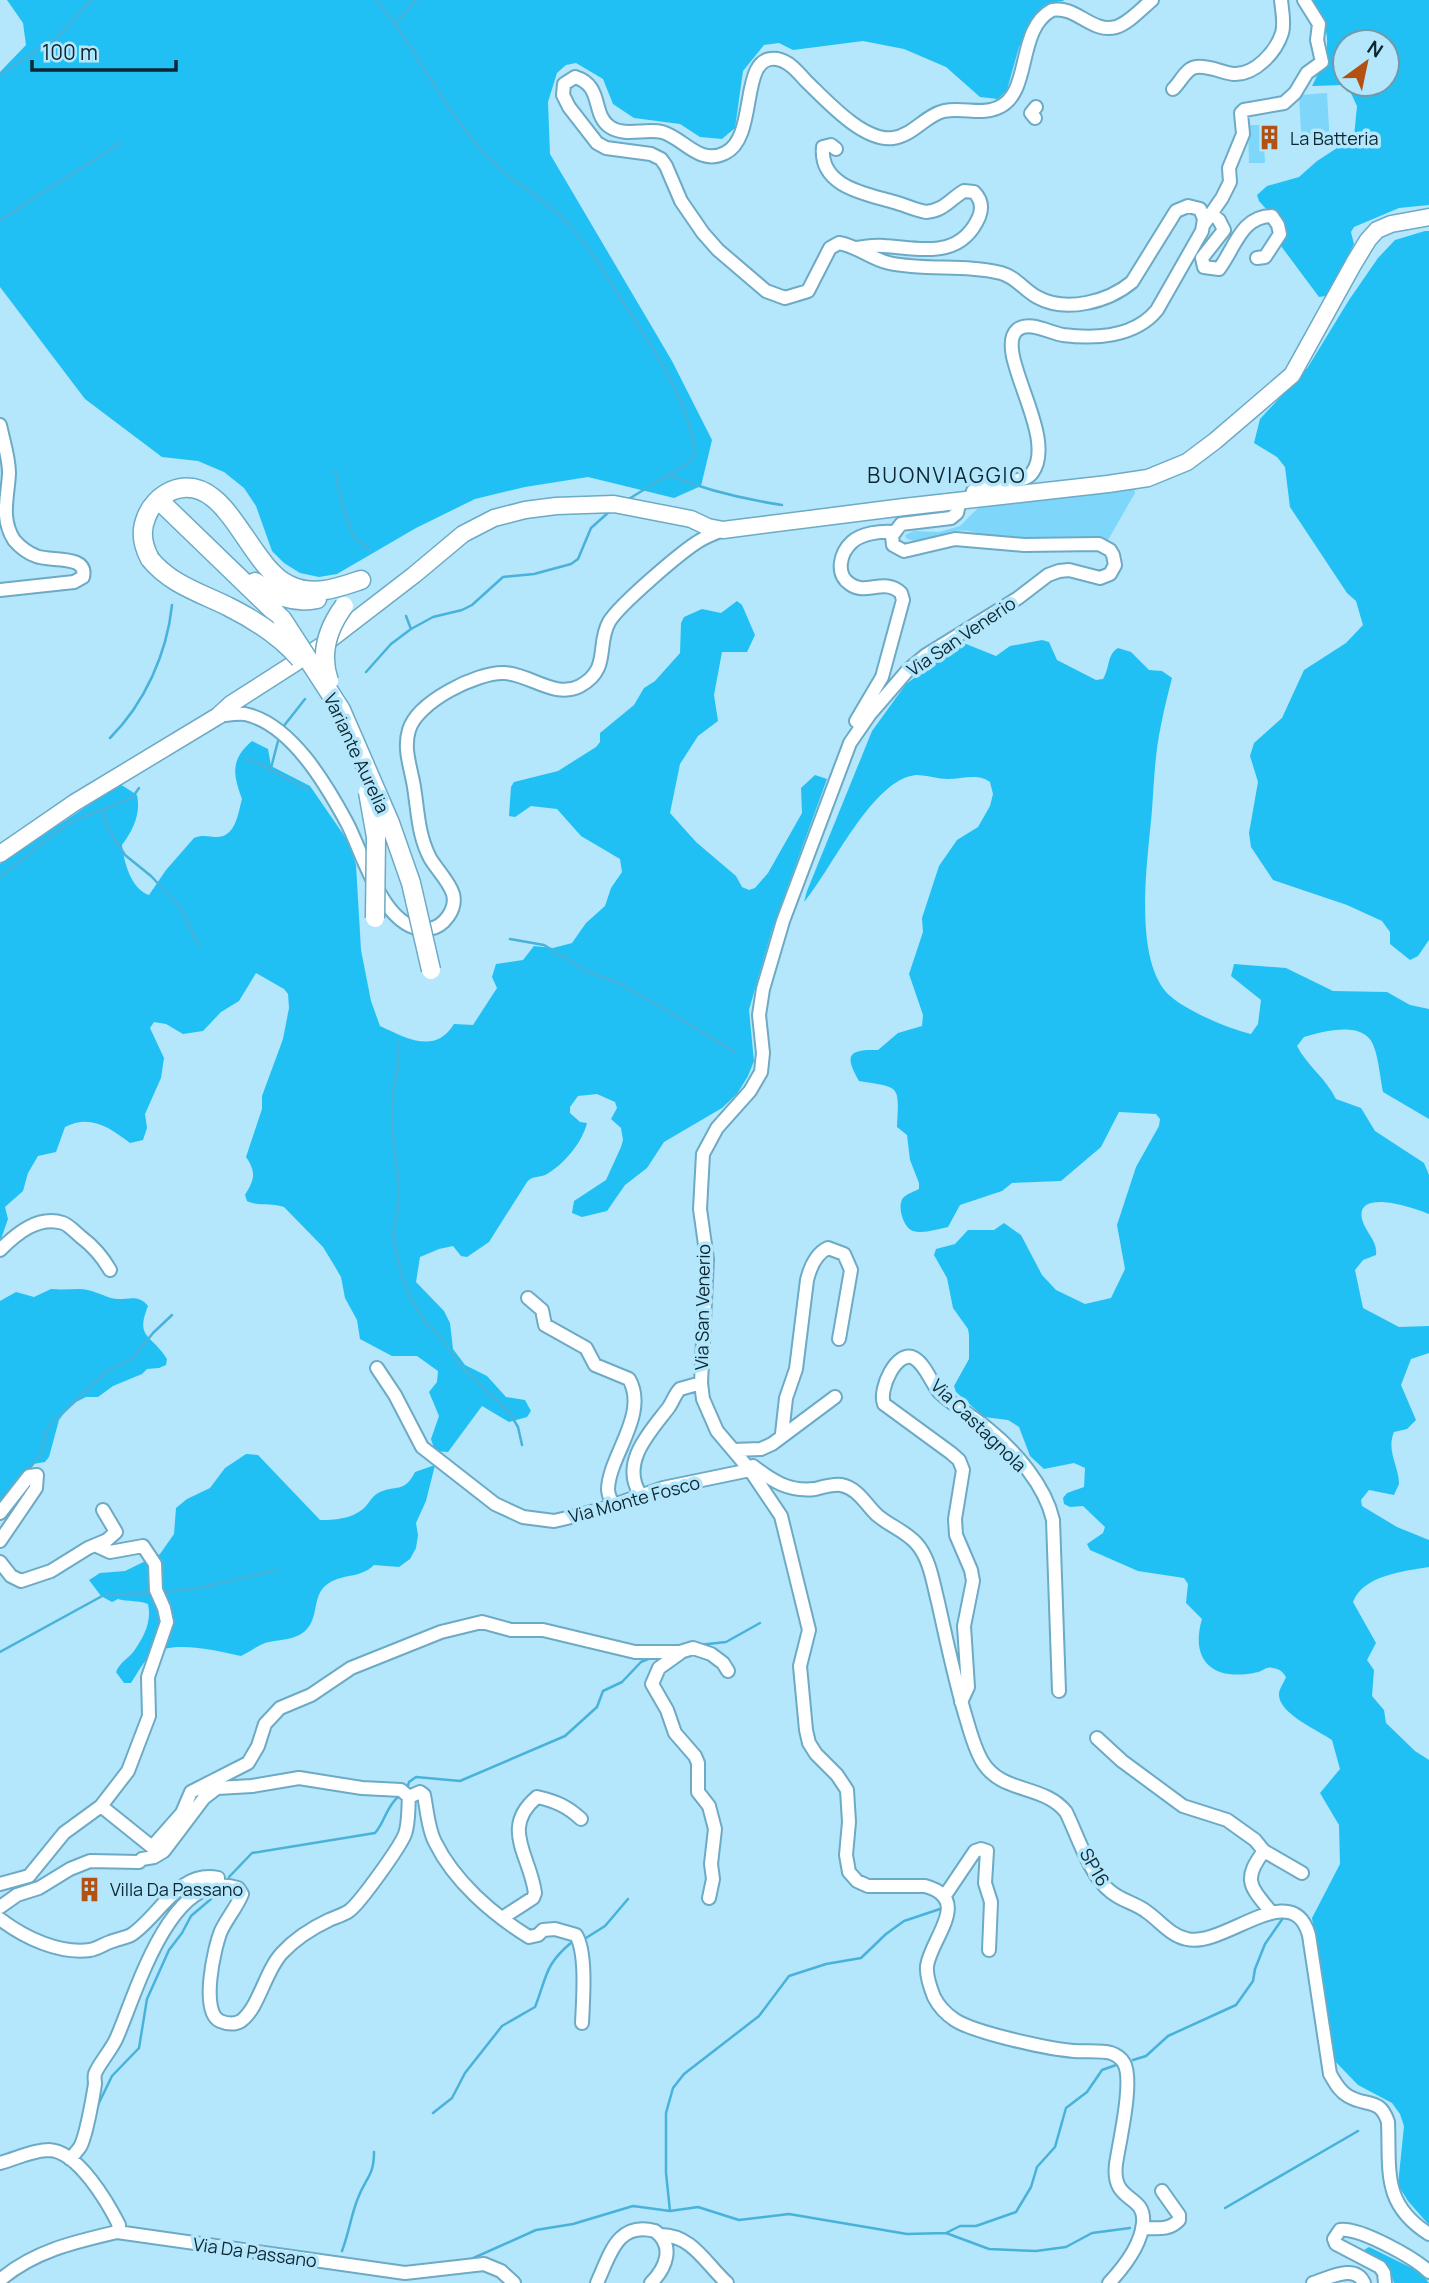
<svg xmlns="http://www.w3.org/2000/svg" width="1429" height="2283" viewBox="0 0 1429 2283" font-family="Manrope,sans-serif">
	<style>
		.green { fill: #7ed6fa }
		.forest { fill: #20c0f4; fill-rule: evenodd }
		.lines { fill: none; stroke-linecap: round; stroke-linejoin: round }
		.stream { stroke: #48b2da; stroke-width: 2.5 }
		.minor-casing { stroke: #6caac5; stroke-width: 16 }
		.major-casing { stroke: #6caac5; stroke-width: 19 }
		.highway-casing { stroke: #6caac5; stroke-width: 21 }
		.minor { stroke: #fff; stroke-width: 12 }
		.major { stroke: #fff; stroke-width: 16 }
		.highway { stroke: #fff; stroke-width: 18 }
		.highway-bridge-casing { stroke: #6caac5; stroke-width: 21; stroke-linecap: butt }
		.highway-bridge { stroke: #fff; stroke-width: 18 }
		.labels { text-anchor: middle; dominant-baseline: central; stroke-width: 7; stroke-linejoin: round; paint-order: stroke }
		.poi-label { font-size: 18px; fill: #0c2731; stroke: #b4e6fc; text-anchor: start }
		.street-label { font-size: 18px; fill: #0c2731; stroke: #b4e6fc }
		.quarter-label { font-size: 21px; letter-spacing: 2px; fill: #0c2731; stroke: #b4e6fc }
	</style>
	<rect width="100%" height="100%" fill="#b4e6fc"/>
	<path class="green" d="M1327,93L1330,146L1302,148L1299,95Z
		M1248,125H1263L1265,163H1249Z
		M1134,487L1135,493L1108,540L1095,537C1066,538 1036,541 1007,539C988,538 972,528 953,531C939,534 920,546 906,538L905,535L914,531L939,532L960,526L982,504Z"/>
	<path class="forest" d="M7,0H1063L1064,1L1049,3L1039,12L1019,47L1007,90L998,99L980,97L946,67L904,49L863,41L793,50L779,43L764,45L743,71L735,128L722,139L700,137L680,124L634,118L613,104L603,79L576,63L566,65L557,73L548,102L550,154L672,361L712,440L701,486L674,498L588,477L525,487L475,499L416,528L337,574L319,577L300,573L284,563L272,551L256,506L244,488L224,472L198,461L162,457L85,399L0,287V72L26,45L23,23Z
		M1310,0H1429V205L1399,208L1354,227L1351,232L1354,244L1330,291L1326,296L1319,297L1281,246L1277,221L1259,201L1257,195L1267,186L1299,177L1317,161L1354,137L1357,106L1349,89L1343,85L1312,86C1330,51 1335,34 1310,0ZM1345,42H1387V84H1345Z
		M1425,231H1429V940L1418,956L1410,960L1390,944V932L1382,921L1347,905L1273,880L1251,847L1249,833L1258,782L1250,756L1254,743L1282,718L1304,670L1346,643L1363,625L1356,601L1347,593L1290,507L1285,467L1277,457L1254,443L1260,419L1308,367L1349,300L1378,258L1395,240Z
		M737,601L742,605L755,635L747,652H722L714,695L718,721L698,736L680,764L670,813L696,842L736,876L742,887L749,890L755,888L768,873L802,813L801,788L815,775L827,779L772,930L749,1010L754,1061L748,1076L737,1094L722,1108L664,1142L647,1168L625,1185L607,1211L582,1217L572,1213L574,1201L606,1180L621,1147L623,1140L621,1128L611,1119L617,1108L615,1102L597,1094L578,1096L570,1107V1113L580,1122L587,1123C582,1143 564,1164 547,1174C540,1178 533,1175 527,1182L489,1242L467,1257L461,1256L453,1246L439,1249L420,1257L416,1282L444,1311L450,1323L453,1349L465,1365L487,1376L506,1397L525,1400L531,1411L527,1417L509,1422L482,1406L448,1452L435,1451L431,1439L439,1416L429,1392L437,1382L438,1371L417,1356H392L360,1339L357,1320L345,1298L341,1277L334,1265L323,1247L284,1207C272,1202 259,1207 247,1201L245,1195C254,1180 257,1173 246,1157L262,1109V1096L283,1039L289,1008L288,994L284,989L256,973L239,1001L221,1012L203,1031L183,1034L166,1024L154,1022L150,1028L164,1058L161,1078L145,1114L147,1128L143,1140L130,1143C109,1127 90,1114 65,1127L56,1152L38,1156L28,1173L23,1191L5,1207L8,1219L0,1242V864L120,784L137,795C141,814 133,830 122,845C124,862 131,889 149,895L166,870L194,838C203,834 209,837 218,837C236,836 238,813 242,799C233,774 230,760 252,741L268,749L271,766L310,786L350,844L356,865L361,950L371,1001L380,1026C406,1038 435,1055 454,1024L473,1025L497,988L492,977L496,964L523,960L534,946L553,948L572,943L586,923L605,906L611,888L622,872L620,859L581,836L557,809L531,806L515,817L509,816L511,787L514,782L558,771L596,747L600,742V733L634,705L644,688L655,681L680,653L681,623L684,617L702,609L721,613Z
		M1042,640L1049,642L1057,660L1096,680L1103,679C1110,668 1107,654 1118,648L1131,652L1149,670L1162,671L1172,678C1168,694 1164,709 1161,725C1155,753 1154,781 1152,810C1148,858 1133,953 1166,992C1181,1009 1229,1029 1251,1034L1258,1024L1261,1000L1231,976L1234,964L1286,968L1333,991L1387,992L1410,1005L1429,1009V1119L1383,1092C1380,1077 1379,1061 1374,1047C1365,1020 1325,1031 1304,1037L1297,1046C1308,1067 1325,1077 1336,1099L1361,1108L1375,1131L1424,1163L1429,1175V1214C1418,1209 1355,1187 1362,1219C1365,1232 1378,1241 1376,1255L1363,1260L1355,1270L1363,1308L1399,1327L1429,1326V1353L1411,1359L1401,1385L1416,1420L1407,1429L1394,1432C1386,1451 1399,1466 1399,1484L1394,1495L1369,1490L1361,1500L1362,1506L1397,1527L1429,1540V1567C1405,1571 1363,1575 1353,1602L1376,1643L1367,1660L1374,1670L1372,1696L1384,1710L1386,1723L1415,1751L1429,1760V2225L1408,2201L1398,2185L1404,2126L1400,2114L1392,2103L1358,2085L1332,2058L1312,1918L1340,1864L1339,1825L1320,1793L1340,1769L1332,1740C1318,1730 1277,1713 1279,1693C1280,1688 1284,1682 1286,1677C1283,1672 1280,1669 1273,1668C1267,1666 1264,1670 1258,1672C1216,1682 1189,1663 1202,1619L1186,1603L1188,1584L1184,1578L1138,1571L1090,1550L1087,1544L1103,1533L1105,1527L1083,1506L1070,1507L1064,1504L1063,1498L1067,1493L1084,1487L1085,1468L1074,1463L1044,1469L1030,1456L1019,1427L1008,1420L984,1417L956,1392L954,1386L969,1359V1335L968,1329L953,1308L947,1278L934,1255L936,1249L955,1244L968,1230H994L1004,1223L1021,1235L1042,1275L1056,1290L1085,1304L1111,1298L1125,1269L1117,1225L1136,1167L1159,1126L1160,1119L1156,1114L1119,1112L1101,1147L1061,1181L1012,1183L1002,1191L960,1205L948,1227C938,1229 923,1234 913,1231C903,1228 896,1204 904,1197C907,1194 915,1191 919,1189V1183L910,1160L907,1135L897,1127C899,1084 901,1088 859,1081C844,1055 848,1049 878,1050L898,1033L922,1026L923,1015L909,974L923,932L922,918L939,866L957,840L978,827L990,806L993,794L990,782C978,773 962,779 948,779C938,779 927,775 916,775C872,779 831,871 804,902L807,891L872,731L906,684L959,645L966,644L996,656L1010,646Z
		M51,1289C61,1290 70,1289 79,1289C91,1289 101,1295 111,1298C125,1302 137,1292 148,1306C135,1339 151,1333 167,1359L166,1365L159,1368L147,1369L142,1374L113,1386L98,1397H86L70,1405L59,1420L49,1457L45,1462L33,1464L0,1507V1301L16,1292L34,1297Z
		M246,1454L258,1455L320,1520C334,1520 351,1519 363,1509C368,1505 372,1496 378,1493C396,1484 404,1494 415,1472L435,1465L426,1501L416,1523L418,1535L416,1548L410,1559L399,1567L374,1565C359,1579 345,1573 329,1583C311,1594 320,1616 306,1630C295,1641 279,1639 265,1643C257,1646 249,1652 241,1656C218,1651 176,1640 154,1653C145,1658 137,1674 131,1683H124L116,1672C120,1662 128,1659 134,1651C144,1637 152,1621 148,1604C139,1600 128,1602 118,1599L112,1602L101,1596L89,1580L100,1573L125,1571L160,1554L174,1534L176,1508L187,1499L210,1488L225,1468Z
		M1369,2247L1420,2272L1429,2283H1394C1390,2267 1377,2259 1364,2250Z"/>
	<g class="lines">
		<path class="stream" d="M376,0C413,43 436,96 473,140C484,154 500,170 515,181C532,193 550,205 565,220C588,245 605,273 623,302C651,345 691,403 695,455L688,463L627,500
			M396,23L416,0
			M0,75L58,36L92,0
			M0,220L122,142
			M335,471L344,511L353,536L370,550
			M668,475C705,490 743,499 782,505
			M406,616L411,629
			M366,672L391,644L411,629L433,617L462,610L472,605L503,577L534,574L571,564L578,559L591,528L610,511
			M283,727L305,699
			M110,738C145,703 167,653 172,605
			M247,759C270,765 286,781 308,789
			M271,768L278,741
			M104,808L106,825L125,855L151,876L181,908L199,947
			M0,877L70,822L132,798L139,788
			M510,939L544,945L588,972L616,982L656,1004L735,1052
			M399,1042L398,1065L393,1091L392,1128L399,1188L398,1205L393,1236L401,1273L410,1297L425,1322L440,1336L461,1366L509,1412L518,1427L522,1445
			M26,1473L41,1454L46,1432L51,1424L106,1372L133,1358L153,1333L172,1315
			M0,1497L9,1494
			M163,1592L199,1588L276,1570
			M699,1645L726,1642L760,1623
			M0,1652L104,1595L153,1593
			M407,1789L409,1782L416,1777L460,1781L565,1736L597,1707L603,1691L622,1682L641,1662L653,1657
			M229,1877L252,1853L375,1833C385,1822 386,1807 398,1797
			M586,1938L605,1926L628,1899
			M1133,2060L1146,2056L1168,2036L1236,2005L1253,1981L1255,1969L1265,1944L1283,1918
			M95,2111L112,2076L139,2048L147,1999L169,1950L182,1933L191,1916L211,1899L218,1891
			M433,2113L452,2098L465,2073L502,2026L535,2007C547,1977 544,1965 572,1942
			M1225,2208L1358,2131
			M670,2211L666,2173V2113L673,2088L684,2074L759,2016L789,1976L826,1964L861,1958L886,1934L904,1921L940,1909
			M946,2233L960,2226H976L1016,2212L1031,2187L1037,2167L1055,2147L1066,2108L1087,2092L1102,2070L1119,2064
			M342,2251C349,2233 351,2215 358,2198C366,2177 374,2176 374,2152
			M469,2260L536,2230L573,2224L633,2206L670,2211L698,2207L739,2220L789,2214L907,2234L946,2233L989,2249L1036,2251L1066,2247L1092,2233L1130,2228"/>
		<defs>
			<path id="minor" d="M1173,89C1180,83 1186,68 1196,67C1208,65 1223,73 1234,74C1255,75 1276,52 1282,33C1285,23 1282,11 1281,0
				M1035,118L1031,113L1036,107
				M836,149L831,145L823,147C819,187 867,194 894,202C905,205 915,210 926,212C945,210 949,200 964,191L974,192C981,199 983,207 979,217C960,260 921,248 884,246C875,245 865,247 856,248
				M1212,214L1219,220L1224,230L1202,258L1204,267L1219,269C1235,248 1241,216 1272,216L1278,225L1280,234L1265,257L1257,258
				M1204,224L1222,198L1230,182L1229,168L1243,134L1241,113L1244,110L1284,103L1295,93L1307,73L1322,62L1317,40L1319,24L1304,0
				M0,425C3,440 9,457 9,473C8,497 0,518 14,540C20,547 28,553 36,556C50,562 88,554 83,577L74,582L0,590
				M971,499L973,491C990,478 1022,486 1032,473C1059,437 993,352 1017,330C1029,320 1050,333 1063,335C1095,339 1135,337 1157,310L1202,231L1204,219L1200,209L1188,206L1176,211L1132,282C1108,302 1066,313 1037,297C1024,290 1016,277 1001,273C965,264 926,271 889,263C871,259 857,246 839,243L830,248L808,291L785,298L766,291L718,250L703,233L681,201L666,166L661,159L651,154L606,148L597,143L569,107L563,95L564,84L575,77C604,86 591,114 610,127C625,137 646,128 662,132C684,138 699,166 725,153C759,137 738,53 777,59C789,61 798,72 806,81C826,100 863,142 893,138C912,136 926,115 944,111C962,107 981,115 997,108C1033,94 1015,30 1052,10C1076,5 1092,34 1116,27C1129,23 1141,9 1152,0
				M960,500L957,513L951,518L901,524L892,536L893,545L904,551L955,539L1024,545L1099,544L1110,550L1113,555L1115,565L1110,574L1100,578L1069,570L1059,571L1048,575L1018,598L926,655L908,670L870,714L850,743L783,921L763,989L759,1015L763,1053L761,1072L750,1091L717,1128L703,1154L700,1209L707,1259L701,1383L703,1399L717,1431L750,1470L781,1516L809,1630L800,1666L806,1730L809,1743L816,1754L837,1775L847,1790L849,1822L846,1855L849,1872L857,1881L868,1886H925C973,1899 931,1938 927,1966C926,1976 930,1987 934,1997C939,2007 946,2014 955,2020C975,2033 1049,2049 1074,2051C1086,2052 1099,2050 1111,2053C1117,2055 1121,2058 1124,2063C1134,2081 1119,2143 1116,2164C1111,2204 1146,2193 1143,2223C1141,2245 1124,2267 1109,2283
				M218,716C227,715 236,713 245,714C291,724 326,784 347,823C363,853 384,934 429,929C444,927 457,909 453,894C449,881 437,870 430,858C418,835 418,812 414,787C411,768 403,749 409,730C417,702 477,672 504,673C530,674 555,699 580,686C611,669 596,645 609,622C619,605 681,552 699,541C707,536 715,533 723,530
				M856,721L882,677L903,600L901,593C884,577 866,596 850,584C835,574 840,553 852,542C862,533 881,531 894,532
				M0,1250C16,1234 38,1215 63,1223C69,1225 76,1233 81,1237C93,1246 102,1256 110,1270
				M528,1298L542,1310L545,1325L586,1348L595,1365L629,1379C649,1414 609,1456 608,1489C608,1495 611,1500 613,1505
				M377,1368L395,1395L422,1447L495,1504L523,1517L554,1521L567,1518L599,1510L663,1488L750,1470
				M782,1434L786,1398L796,1369L807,1280C810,1268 815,1254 828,1248L844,1254L851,1270L839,1339
				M733,1450L761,1449L772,1444L835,1397
				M753,1466C772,1481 789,1492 815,1489C823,1487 833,1484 841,1485C858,1488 866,1505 877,1515C890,1526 905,1531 916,1543C930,1558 933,1583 938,1602C947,1642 955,1682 967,1721C971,1735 975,1749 982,1761C1001,1794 1044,1784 1066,1812C1077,1834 1090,1876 1110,1891C1121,1901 1136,1903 1147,1912C1160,1921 1171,1936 1187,1939C1224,1948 1292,1876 1309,1935L1330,2074C1335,2082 1339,2091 1348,2096C1366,2107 1380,2097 1388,2122C1390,2172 1382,2204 1429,2234
				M640,1494C620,1462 650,1432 669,1407C673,1401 675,1394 680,1389L701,1383
				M0,1513L29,1476L37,1475L36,1488L0,1541
				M0,1562L11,1576L21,1581L51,1571L88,1548L107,1540L116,1532L103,1510
				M680,1653L659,1668L652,1684L667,1710L675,1733L695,1756L698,1763V1792L709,1806L715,1829L711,1864L713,1879L709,1898
				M961,1702L968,1687L964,1626L973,1581L971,1570L956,1535L955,1519L963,1470L959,1460L951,1453L884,1404C878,1389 897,1349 914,1358C926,1365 931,1383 940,1393C955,1407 973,1416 988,1429C1015,1451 1045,1485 1053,1520L1059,1691
				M1097,1738L1122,1761L1183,1806L1227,1820L1255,1840L1264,1851C1242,1880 1250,1886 1271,1912
				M101,1806L152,1847L182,1813L191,1792L248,1763L258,1746L265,1724L280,1708L311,1695L351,1668L441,1632L482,1622L511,1630H543L635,1652H680L693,1648L711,1654L723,1663L728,1671
				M1264,1851L1302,1873
				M0,1884L29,1876L64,1833L101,1806L128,1771L149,1716L148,1677L167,1622L164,1608L156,1590L155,1564L143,1546L110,1552L97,1546
				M944,1897L975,1851L981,1849L987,1851L985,1883L991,1902L989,1950
				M0,1907L17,1895L39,1888L70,1869L90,1861L139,1862L142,1859L154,1857L164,1851L204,1798L217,1788L252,1786L299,1778L362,1788L401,1790L409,1797
				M502,1918L533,1898L535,1893C530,1855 500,1828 537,1797C555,1801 567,1806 581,1819
				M0,1919C25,1938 59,1954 90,1950C97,1949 104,1944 110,1942C117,1939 125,1938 131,1935C159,1917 178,1870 218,1878V1884
				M70,2159C73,2156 77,2151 80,2147C86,2137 93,2097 95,2084C95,2081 94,2077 95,2074C97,2066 113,2048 117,2037C136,1994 171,1866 238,1888L242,1894C237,1907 227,1918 221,1931C214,1948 200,2012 220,2021C227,2024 234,2025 241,2021C259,2008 265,1971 282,1953C295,1939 312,1928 329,1920C336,1917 343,1915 349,1911C360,1903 400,1847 405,1834C409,1823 408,1809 409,1797L420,1792L424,1795C427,1810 428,1829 435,1842C454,1881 492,1914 529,1937L538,1935L543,1930L555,1929L576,1935C587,1953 583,2001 582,2023
				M0,2163C15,2159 33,2150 49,2150C78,2151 108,2203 119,2225L117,2232
				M1142,2228C1156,2228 1169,2231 1179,2220V2215L1162,2191
				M661,2235C692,2235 706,2264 727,2283
				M0,2280C34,2251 74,2242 117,2232L405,2273L484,2264L501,2271L514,2283
				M597,2283C610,2255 617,2221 655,2231C675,2246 666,2268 651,2283
				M1313,2283C1329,2278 1355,2263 1364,2283
				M1385,2283L1384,2273L1380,2267L1336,2244L1334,2239L1340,2230C1359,2227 1415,2258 1429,2272"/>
			<path id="major" d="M0,854L74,803L218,716L231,704L323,645L414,575L463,534L494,518L525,510L556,506L614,504L691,519L708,527L723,530L904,507L1108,484L1148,478L1187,462L1215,441L1292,375L1354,263L1368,240L1377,230L1391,224L1429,217"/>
			<path id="highway" d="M166,507L282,619
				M150,559C143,546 140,532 146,518C150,506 160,496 171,491C226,468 247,566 289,585C314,597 337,588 361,580
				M255,582C274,595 293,604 317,599"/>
		</defs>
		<use href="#minor" class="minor-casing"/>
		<use href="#major" class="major-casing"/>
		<use href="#highway" class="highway-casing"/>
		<use href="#minor" class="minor"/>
		<use href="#major" class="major"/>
		<use href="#highway" class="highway"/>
		<defs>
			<path id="highway-bridge" d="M150,559C170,584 201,593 229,607C255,620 281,637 300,659
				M282,619L341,710L390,823L411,883L431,970
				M329,681C319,653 328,628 344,606
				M368,792L376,837L375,918"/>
		</defs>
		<use href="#highway-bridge" class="highway-bridge-casing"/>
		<use href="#highway-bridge" class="highway-bridge"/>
	</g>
	<defs>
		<symbol id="building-bare" viewBox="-9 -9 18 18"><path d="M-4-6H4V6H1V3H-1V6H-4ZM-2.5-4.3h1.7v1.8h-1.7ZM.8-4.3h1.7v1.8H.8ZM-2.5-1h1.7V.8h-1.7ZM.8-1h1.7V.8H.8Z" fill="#b35113" stroke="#b4e6fc" stroke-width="2.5" paint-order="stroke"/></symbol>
	</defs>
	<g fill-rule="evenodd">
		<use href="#building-bare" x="1252" y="120" width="35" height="35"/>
		<use href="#building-bare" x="72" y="1872" width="35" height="35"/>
	</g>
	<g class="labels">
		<g class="poi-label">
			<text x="1290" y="138">La Batteria</text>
			<text x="110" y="1889">Villa Da Passano</text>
		</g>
		<g class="street-label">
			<text transform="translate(961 636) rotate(-34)">Via San Venerio</text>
			<text transform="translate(357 753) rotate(65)">Variante Aurelia</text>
			<text transform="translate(702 1307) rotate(-89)">Via San Venerio</text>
			<text transform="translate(979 1425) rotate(44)">Via Castagnola</text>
			<text transform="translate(634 1499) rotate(-15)">Via Monte Fosco</text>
			<text transform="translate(1095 1867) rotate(60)">SP16</text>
			<text transform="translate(255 2252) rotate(8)">Via Da Passano</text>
		</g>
		<g class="quarter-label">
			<text x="947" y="475">BUONVIAGGIO</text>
		</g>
	</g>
	<g transform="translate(1366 63) rotate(33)"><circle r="33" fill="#b4e6fc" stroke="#719aab" stroke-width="2"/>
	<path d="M0-5L12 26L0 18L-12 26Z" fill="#b35113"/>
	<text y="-10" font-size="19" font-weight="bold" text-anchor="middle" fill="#0c2731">N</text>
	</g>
	<path d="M32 60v10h144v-10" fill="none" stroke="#0c2731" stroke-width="3.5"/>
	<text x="42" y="60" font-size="21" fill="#0c2731" stroke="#b4e6fc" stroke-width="5" paint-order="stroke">100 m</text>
</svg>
